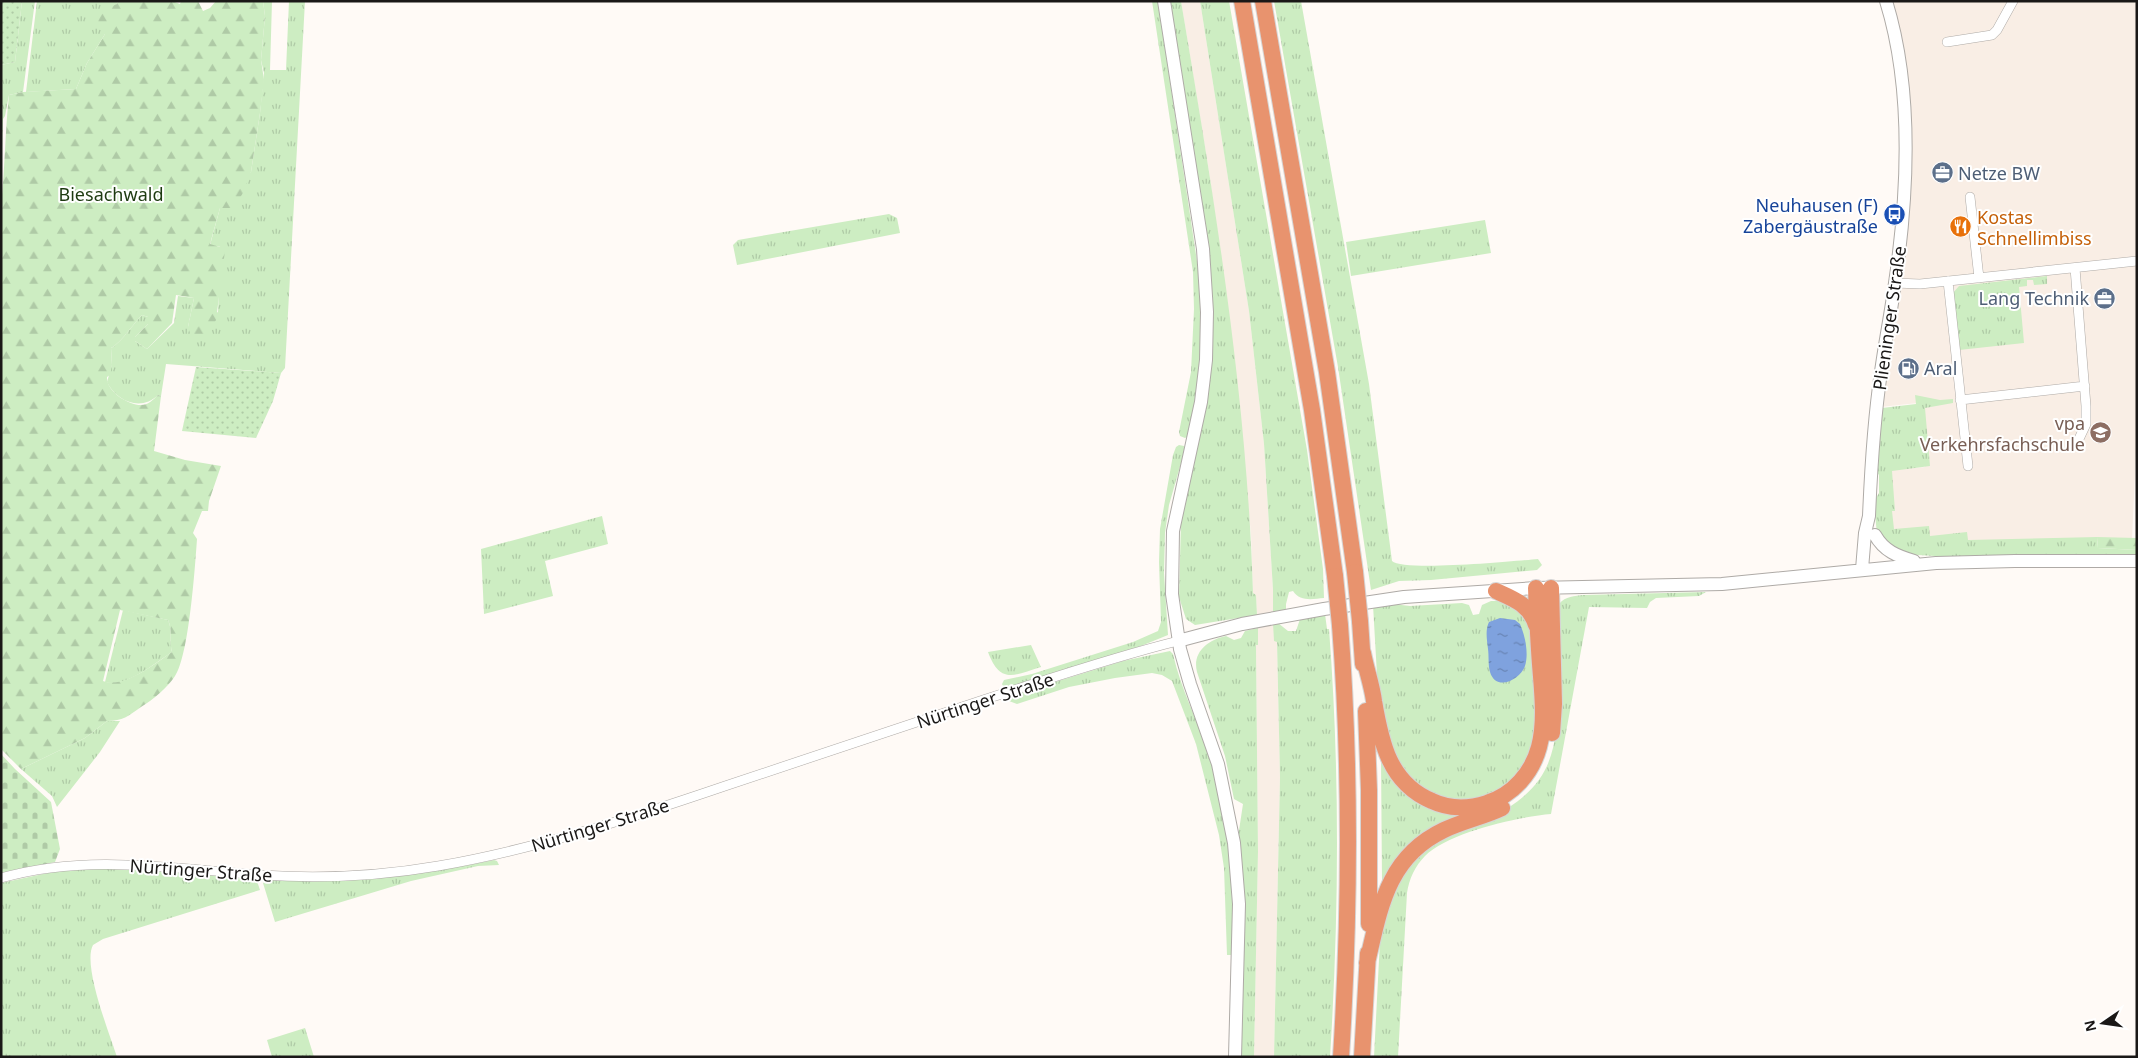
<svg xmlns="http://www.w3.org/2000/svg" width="2138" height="1058" viewBox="0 0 2138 1058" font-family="'Noto Sans',sans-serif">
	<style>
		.built { fill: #f9eee5 }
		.grass { fill: url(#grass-tufts) }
		.forest { fill: url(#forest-firs); fill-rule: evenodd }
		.cemetery { fill: url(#cemetery-stones) }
		.park { fill: url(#park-dots) }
		.water { fill: url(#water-ripples) }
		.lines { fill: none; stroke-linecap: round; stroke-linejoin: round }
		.street-casing { stroke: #aeaaa6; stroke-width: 10 }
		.secondary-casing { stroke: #aeaaa6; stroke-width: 14 }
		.highway-casing { stroke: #d6d5d5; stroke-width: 18 }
		.street { stroke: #fff; stroke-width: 9 }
		.secondary { stroke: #fff; stroke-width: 12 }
		.highway { stroke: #e8936e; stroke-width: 16 }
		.highway-bridge-casing { stroke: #d6d5d5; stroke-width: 18; stroke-linecap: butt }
		.highway-bridge { stroke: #e8936e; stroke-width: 16 }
		.labels { text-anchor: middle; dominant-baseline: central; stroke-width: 4; stroke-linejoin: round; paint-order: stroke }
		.service-label { font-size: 18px; fill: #4e5e75; stroke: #fff; text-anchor: start }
		.park-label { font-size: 18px; fill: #1d3a10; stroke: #fff }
		.transit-label { font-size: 18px; fill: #164399; stroke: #fff; text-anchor: end }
		.food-label { font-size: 18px; fill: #c56008; stroke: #fff; text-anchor: start }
		.street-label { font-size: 18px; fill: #1a1817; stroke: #fff }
		.education-label { font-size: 18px; fill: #785e54; stroke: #fff; text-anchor: end }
	</style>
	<defs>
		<pattern id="grass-tufts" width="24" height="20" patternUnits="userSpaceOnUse" patternTransform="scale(1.25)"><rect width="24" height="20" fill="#cdedc2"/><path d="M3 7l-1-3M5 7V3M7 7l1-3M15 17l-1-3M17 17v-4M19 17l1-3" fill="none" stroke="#afcaa6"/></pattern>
		<pattern id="forest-firs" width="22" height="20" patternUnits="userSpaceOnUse" patternTransform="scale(1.25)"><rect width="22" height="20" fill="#cdedc2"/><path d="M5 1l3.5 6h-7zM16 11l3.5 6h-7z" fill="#afcaa6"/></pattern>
		<pattern id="cemetery-stones" width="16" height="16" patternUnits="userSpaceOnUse" patternTransform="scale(1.25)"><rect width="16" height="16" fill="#cdedc2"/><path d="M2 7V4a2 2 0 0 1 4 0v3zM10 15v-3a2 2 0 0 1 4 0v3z" fill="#afcaa6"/></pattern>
		<pattern id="park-dots" width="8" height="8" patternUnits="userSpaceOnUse" patternTransform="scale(1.25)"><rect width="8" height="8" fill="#cdedc2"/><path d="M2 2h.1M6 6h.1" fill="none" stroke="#afcaa6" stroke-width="1.8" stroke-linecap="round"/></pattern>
		<pattern id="water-ripples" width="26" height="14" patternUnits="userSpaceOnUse" patternTransform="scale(1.25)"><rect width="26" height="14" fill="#7fa2de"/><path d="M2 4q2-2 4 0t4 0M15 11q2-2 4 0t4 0" fill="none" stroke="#6783b3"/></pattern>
	</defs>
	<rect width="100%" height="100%" fill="#fffaf6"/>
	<path class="built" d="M1181,1H1200L1249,311L1264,444L1273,590L1274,641H1277L1280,777L1274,1057H1254L1258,851L1256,645H1258L1256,595L1253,593L1251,534L1229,314L1209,172Z
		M1886,1H2137V430L2132,540L1889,546L1881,471L1925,467L1918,403L1880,407L1904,140Z"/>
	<path class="grass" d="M22,1H35L23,92L9,95L5,116L3,119L1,181V65L15,62Z
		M37,1H118L105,34L87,63L76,89L26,92Z
		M263,1H272L270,70H286L289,1H305L285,368L281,373L166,364L161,396L158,395C141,412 116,401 107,382L112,365L111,348C121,343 133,324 142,315L148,317V324L135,337V341L147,349L174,323L178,296L194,298L188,327L218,312L221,247L210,245L220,208L251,172L260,113L264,73L261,60L265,16Z
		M1152,1H1158L1201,288V356L1197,391L1187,437L1185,438L1180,436L1179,432L1191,372L1194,309L1193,272Z
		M1169,1H1181C1214,197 1247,394 1253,593L1256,595L1257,615L1195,625L1186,619L1179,597L1181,521L1211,359L1213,317L1208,246Z
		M1200,1H1229L1307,450L1323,569L1324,598C1313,599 1300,602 1293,591L1289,592L1286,604V611L1273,613V590L1264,444L1249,311Z
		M1274,1H1301L1369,384L1392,561C1403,572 1516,561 1538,559L1542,565L1537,570L1431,580L1399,581L1371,590L1338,367Z
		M889,214L897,218L900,233L737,265L733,245L738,240Z
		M1485,220L1491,253L1351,276L1346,242Z
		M2047,276V284L2034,285L2033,280H2027V286L2019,287L2024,343L1959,350L1952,294L1959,286Z
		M1915,395L1940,400L1953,399V403L1925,408L1930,466L1892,471L1895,511H1892L1894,529L1929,526L1930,536L1967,532L1968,540L2097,537L2098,548L2137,550V557H1951L1902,554L1877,535L1875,513L1876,498L1879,493V475L1877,472L1882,408L1916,404Z
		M1179,445L1184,446L1185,449L1169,505L1165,533L1164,573L1168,635L1136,648L1008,687L1003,686L1002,684L1004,680L1032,674L1133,642L1158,631L1161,622L1159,562L1160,529L1173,455L1176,447Z
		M602,516L608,544L545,561L553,596L484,614L481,549Z
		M1706,592L1699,596L1656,598L1650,602L1647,608L1589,607L1551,814C1518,817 1449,832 1425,856C1415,866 1409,879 1407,893L1398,1057H1374L1381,921L1386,900L1422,848L1508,808C1558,776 1557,738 1558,684C1559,657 1559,631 1559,604C1566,596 1574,596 1584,595Z
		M1491,601H1503L1528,616L1539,708L1528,765L1497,795L1448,802L1403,775L1379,710L1373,605L1393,604L1410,606L1462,603L1469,605L1473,615L1479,614L1482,605Z
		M123,610L168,620C173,631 169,641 172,652C155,663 126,688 105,682Z
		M1325,614L1327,629H1329C1340,772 1339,914 1330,1057H1274L1280,777L1277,642L1274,641L1273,624L1278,623L1288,631H1296L1300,619Z
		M1258,628V645H1256L1258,851L1254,1057H1240L1238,837L1243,804L1234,799L1225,756L1197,672C1192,652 1208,640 1226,636L1234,640L1241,638L1245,631Z
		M1031,645L1041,667C1013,676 1000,684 988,652Z
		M1170,651L1173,654C1181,690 1198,721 1209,755C1230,820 1233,888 1233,955H1227L1224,868L1219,835L1196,744L1172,681L1162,675L1152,673L1115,678L1069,687L1017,704L1009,701L1011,696L1026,691L1123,661Z
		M107,721H120L100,752L57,807L52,796L21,769L85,738Z
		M1381,759L1393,774L1466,811L1386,881H1382Z
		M494,860L497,861L499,865L478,866L411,881L275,922L263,883L266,880C346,882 415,876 494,860Z
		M101,868L164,871L254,879L257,881L260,890L103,939L93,945C82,965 110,1035 117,1057H1V883L57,871Z
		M305,1028L314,1057H272L267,1040Z"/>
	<path class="forest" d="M118,1H172L180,4L181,1H198L203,11L210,8L216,1H263L265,16L261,60L264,80L260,113L251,172L243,193L233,208H220L210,244L220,247L223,242L226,243L216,320L207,335L201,337L190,333L188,327L194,298L176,295L172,323L147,349L135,341V337L148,324V317L142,315C133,324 121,343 111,348L112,365L110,375L107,377C106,391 128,405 141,405C148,405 153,400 158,395L161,396L154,451L185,460L221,466L209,501L208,511H202L193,533L197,539C195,567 189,656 175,676C168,687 153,700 141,707C128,716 123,721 107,721L85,738L21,769L1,749V205C5,169 5,131 9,95L23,92L76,89L87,63L105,34L98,24L99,12L117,4ZM120,610L168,620C173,631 169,641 172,652C154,664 124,689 103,681Z
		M2097,537L2137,538V550L2098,548Z"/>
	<path class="cemetery" d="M1,754L15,769L51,802L60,849L55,862L1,874Z"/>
	<path class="park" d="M1,1H22L15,62L1,65Z
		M196,367L281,373L273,401L256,438L182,431Z"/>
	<path class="water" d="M1500,618L1515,620L1520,624C1525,635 1529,654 1525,666C1520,680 1496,692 1490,672C1488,665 1489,656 1488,649C1487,640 1485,630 1489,622Z"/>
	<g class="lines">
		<defs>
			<path id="street" d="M1947,42L1992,35L1997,30L2013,1
				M1970,197L1979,278
				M2075,268L2086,406V424L2078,441
				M1948,281L1968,466
				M1895,283L1920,284L2137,261
				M1960,400L2085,386
				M1,878C88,853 174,869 262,875C320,879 380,876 438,866C536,849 631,818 725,786C812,757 899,728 986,699C1049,679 1113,657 1178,641"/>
			<path id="secondary" d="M1164,1L1203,249L1207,312L1206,360L1201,402L1173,531L1172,594L1180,649L1190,684L1218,764L1234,843L1239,904L1235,1057
				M1875,535C1884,551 1897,556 1914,561
				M1862,569L1865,533L1869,516C1871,468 1874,419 1881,372C1885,342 1891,313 1895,283C1908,194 1913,88 1886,1
				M1178,641L1242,624L1324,609L1404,597L1536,588L1722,584L1936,563L2015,561H2137"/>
			<path id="highway" d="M1242,1L1312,410L1335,576
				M1263,1L1327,372L1355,572
				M1551,588L1554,704L1552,733
				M1496,591C1514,599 1530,605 1536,625
				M1360,621L1363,664
				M1340,625C1351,769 1350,913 1341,1057
				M1363,653C1366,669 1372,685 1374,701C1381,742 1389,783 1432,801C1449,809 1469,809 1487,803C1513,795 1532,773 1539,747C1546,721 1542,691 1540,664C1538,639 1537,614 1536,588
				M1366,711L1369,790V924
				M1367,963C1380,908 1387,857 1444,830C1463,821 1483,817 1502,808
				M1362,1057L1368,953"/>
		</defs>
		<use href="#street" class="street-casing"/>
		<use href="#secondary" class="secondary-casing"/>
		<use href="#highway" class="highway-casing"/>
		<use href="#street" class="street"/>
		<use href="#secondary" class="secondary"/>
		<use href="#highway" class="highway"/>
		<defs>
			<path id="highway-bridge" d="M1355,572L1360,621
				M1335,576L1340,625"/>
		</defs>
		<use href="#highway-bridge" class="highway-bridge-casing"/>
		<use href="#highway-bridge" class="highway-bridge"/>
	</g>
	<defs>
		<symbol id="office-disc" viewBox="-11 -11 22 22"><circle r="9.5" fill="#5c6f8a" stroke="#fff"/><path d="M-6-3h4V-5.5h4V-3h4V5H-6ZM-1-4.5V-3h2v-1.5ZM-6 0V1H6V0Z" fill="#fff"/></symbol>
		<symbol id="bus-disc" viewBox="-11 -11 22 22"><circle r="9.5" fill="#1a4fb4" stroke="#fff"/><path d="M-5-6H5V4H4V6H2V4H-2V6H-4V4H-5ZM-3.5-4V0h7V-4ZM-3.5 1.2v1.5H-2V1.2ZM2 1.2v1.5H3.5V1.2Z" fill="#fff"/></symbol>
		<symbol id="restaurant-disc" viewBox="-11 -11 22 22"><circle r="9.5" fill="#e8710a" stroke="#fff"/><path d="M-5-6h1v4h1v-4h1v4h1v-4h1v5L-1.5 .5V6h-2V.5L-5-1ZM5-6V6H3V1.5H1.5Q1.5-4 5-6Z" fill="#fff"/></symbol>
		<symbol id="fuel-disc" viewBox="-11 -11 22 22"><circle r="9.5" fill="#5c6f8a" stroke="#fff"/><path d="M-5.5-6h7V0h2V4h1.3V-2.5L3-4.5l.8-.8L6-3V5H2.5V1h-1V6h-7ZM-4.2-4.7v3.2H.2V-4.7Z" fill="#fff"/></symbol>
		<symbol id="school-disc" viewBox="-11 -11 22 22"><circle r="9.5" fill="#8d6e63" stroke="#fff"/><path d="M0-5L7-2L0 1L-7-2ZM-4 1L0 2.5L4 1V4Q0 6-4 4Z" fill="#fff"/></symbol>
	</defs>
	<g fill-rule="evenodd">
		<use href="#office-disc" x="1930" y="160" width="25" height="25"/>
		<use href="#bus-disc" x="1882" y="202" width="25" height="25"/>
		<use href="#restaurant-disc" x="1948" y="214" width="25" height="25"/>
		<use href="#office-disc" x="2092" y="286" width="25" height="25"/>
		<use href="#fuel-disc" x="1896" y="356" width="25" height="25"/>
		<use href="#school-disc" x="2088" y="420" width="25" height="25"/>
	</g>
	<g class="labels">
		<g class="service-label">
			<text x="1958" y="173">Netze BW</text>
			<text x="2089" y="298" text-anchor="end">Lang Technik</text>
			<text x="1924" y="368">Aral</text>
		</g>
		<g class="park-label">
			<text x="111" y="194">Biesachwald</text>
		</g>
		<g class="transit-label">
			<text x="1878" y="205">Neuhausen (F)<tspan x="1878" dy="21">Zabergäustraße</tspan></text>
		</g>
		<g class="food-label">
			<text x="1977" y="217">Kostas<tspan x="1977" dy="21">Schnellimbiss</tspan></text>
		</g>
		<g class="street-label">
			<text transform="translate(1889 318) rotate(-82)">Plieninger Straße</text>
			<text transform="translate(985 700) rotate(-18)">Nürtinger Straße</text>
			<text transform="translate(600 825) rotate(-17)">Nürtinger Straße</text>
			<text transform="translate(201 870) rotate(4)">Nürtinger Straße</text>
		</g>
		<g class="education-label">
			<text x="2085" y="423">vpa<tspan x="2085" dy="21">Verkehrsfachschule</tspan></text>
		</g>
	</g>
	<rect width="2138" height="1058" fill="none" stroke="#1a1817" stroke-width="5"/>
	<g transform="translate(2103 1023) rotate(257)" stroke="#ffffff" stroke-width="4" paint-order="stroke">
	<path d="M0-4L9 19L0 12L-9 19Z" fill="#1a1817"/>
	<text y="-8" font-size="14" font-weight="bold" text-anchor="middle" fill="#1a1817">N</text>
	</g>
</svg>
